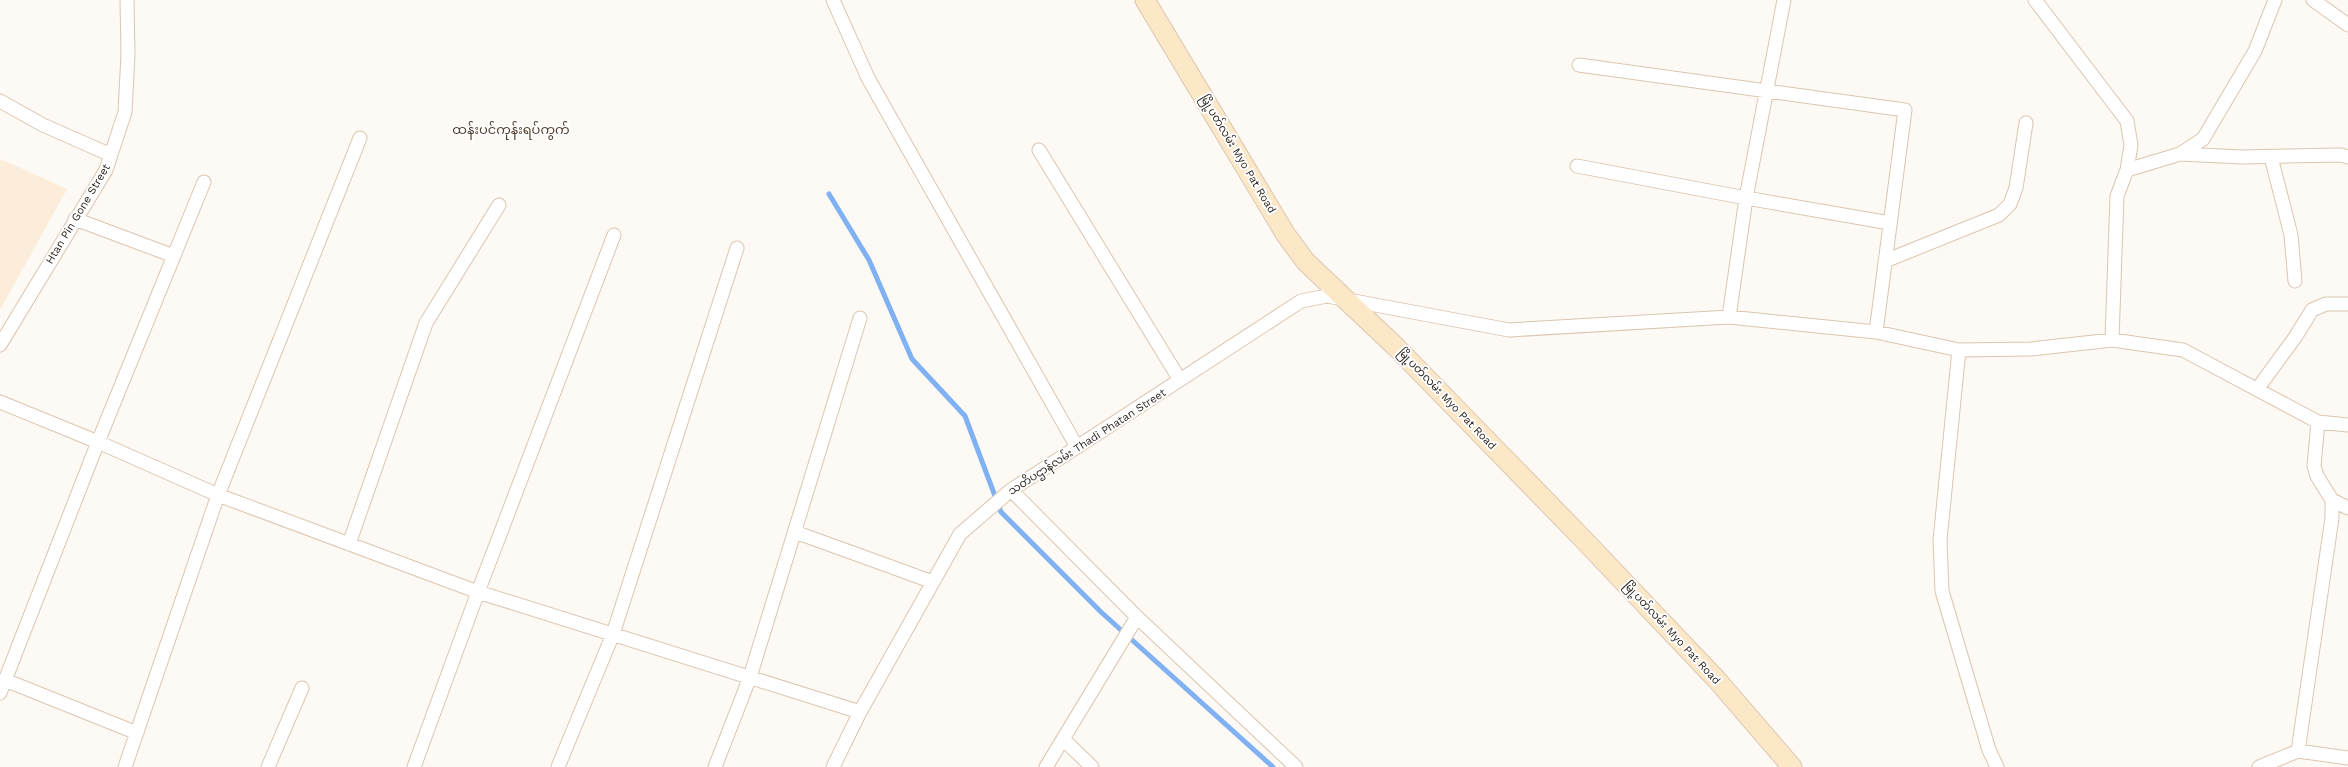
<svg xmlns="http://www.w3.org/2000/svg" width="2348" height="767" viewBox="0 0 2348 767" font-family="'Work Sans','Noto Sans Myanmar',sans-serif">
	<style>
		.industrial { fill: #fbedda }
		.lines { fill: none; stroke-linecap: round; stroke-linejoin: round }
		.stream { stroke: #7fb1f3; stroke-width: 5 }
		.minor-casing { stroke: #dbc6b1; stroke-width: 15 }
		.secondary-casing { stroke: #dbc6b1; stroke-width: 21 }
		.minor { stroke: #fff; stroke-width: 13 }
		.secondary { stroke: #fce7c7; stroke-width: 19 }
		.labels { text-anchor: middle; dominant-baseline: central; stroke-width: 4; stroke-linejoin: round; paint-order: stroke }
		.street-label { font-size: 11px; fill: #2e261e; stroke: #fff }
		.quarter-label { font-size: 13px; fill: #4f3e2c; stroke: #fff }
	</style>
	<rect width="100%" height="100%" fill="#fdf9f4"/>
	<path class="industrial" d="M0,159L67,189L0,310Z"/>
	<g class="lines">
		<path class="stream" d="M829,194L869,260L912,359L965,416L1001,512L1101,612L1273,767"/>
		<defs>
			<path id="minor" d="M833,0L868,78L1077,447
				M2035,0L2127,121L2131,145L2127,170
				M2313,0L2348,25
				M1579,65L1905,110L1876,332
				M0,101L43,125L111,155
				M1039,150L1180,380
				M2180,154L2242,157L2341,155L2348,157
				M2271,157L2291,235L2295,281
				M1577,166L1746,198L1890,223
				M75,219L174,256
				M1885,261L1999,215L2010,204L2016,188L2026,123
				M1729,317L1746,198L1784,0
				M2112,340L2117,196L2127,170L2180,154L2203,139L2255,51L2275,0
				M0,345L106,170L125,112L128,54L127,0
				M1959,350L1940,540L1942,591L1989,750L1997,767
				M2258,388L2296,336L2312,310L2326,304H2348
				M0,402L98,442L218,495L478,592L860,712
				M1011,490L1137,617L1296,767
				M2332,500L2348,508
				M795,532L933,582
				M349,544L426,323L499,205
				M5,680L137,733
				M0,693L98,442L204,182
				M1063,739L1092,767
				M2298,751L2332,518V500L2317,476L2314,466L2318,422
				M125,767L218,495L360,138
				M268,767L302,688
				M414,767L478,592L614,235
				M558,767L613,634L737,248
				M715,767L750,677L860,318
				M833,767L860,712L960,534L1011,490L1301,301L1327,296L1509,330L1729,317L1876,332L1959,350L2031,349L2112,340L2183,350L2318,422L2348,425
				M1046,767L1137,617
				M2259,767L2298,751L2348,758"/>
			<path id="secondary" d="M1145,0L1286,235L1306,262L1396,347L1583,539L1717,680L1792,767"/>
		</defs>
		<use href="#minor" class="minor-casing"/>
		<use href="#secondary" class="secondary-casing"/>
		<use href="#minor" class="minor"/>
		<use href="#secondary" class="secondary"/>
	</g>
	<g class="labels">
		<g class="street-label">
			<text transform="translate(1238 154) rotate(59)">မြို့ပတ်လမ်း Myo Pat Road</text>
			<text transform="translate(78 214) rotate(-59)">Htan Pin Gone Street</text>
			<text transform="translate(1447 399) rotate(46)">မြို့ပတ်လမ်း Myo Pat Road</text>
			<text transform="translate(1087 442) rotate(-33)">သတိပဌာန်လမ်း Thadi Phatan Street</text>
			<text transform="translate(1672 633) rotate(47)">မြို့ပတ်လမ်း Myo Pat Road</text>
		</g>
		<g class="quarter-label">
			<text x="511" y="129">ထန်းပင်ကုန်းရပ်ကွက်</text>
		</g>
	</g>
</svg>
